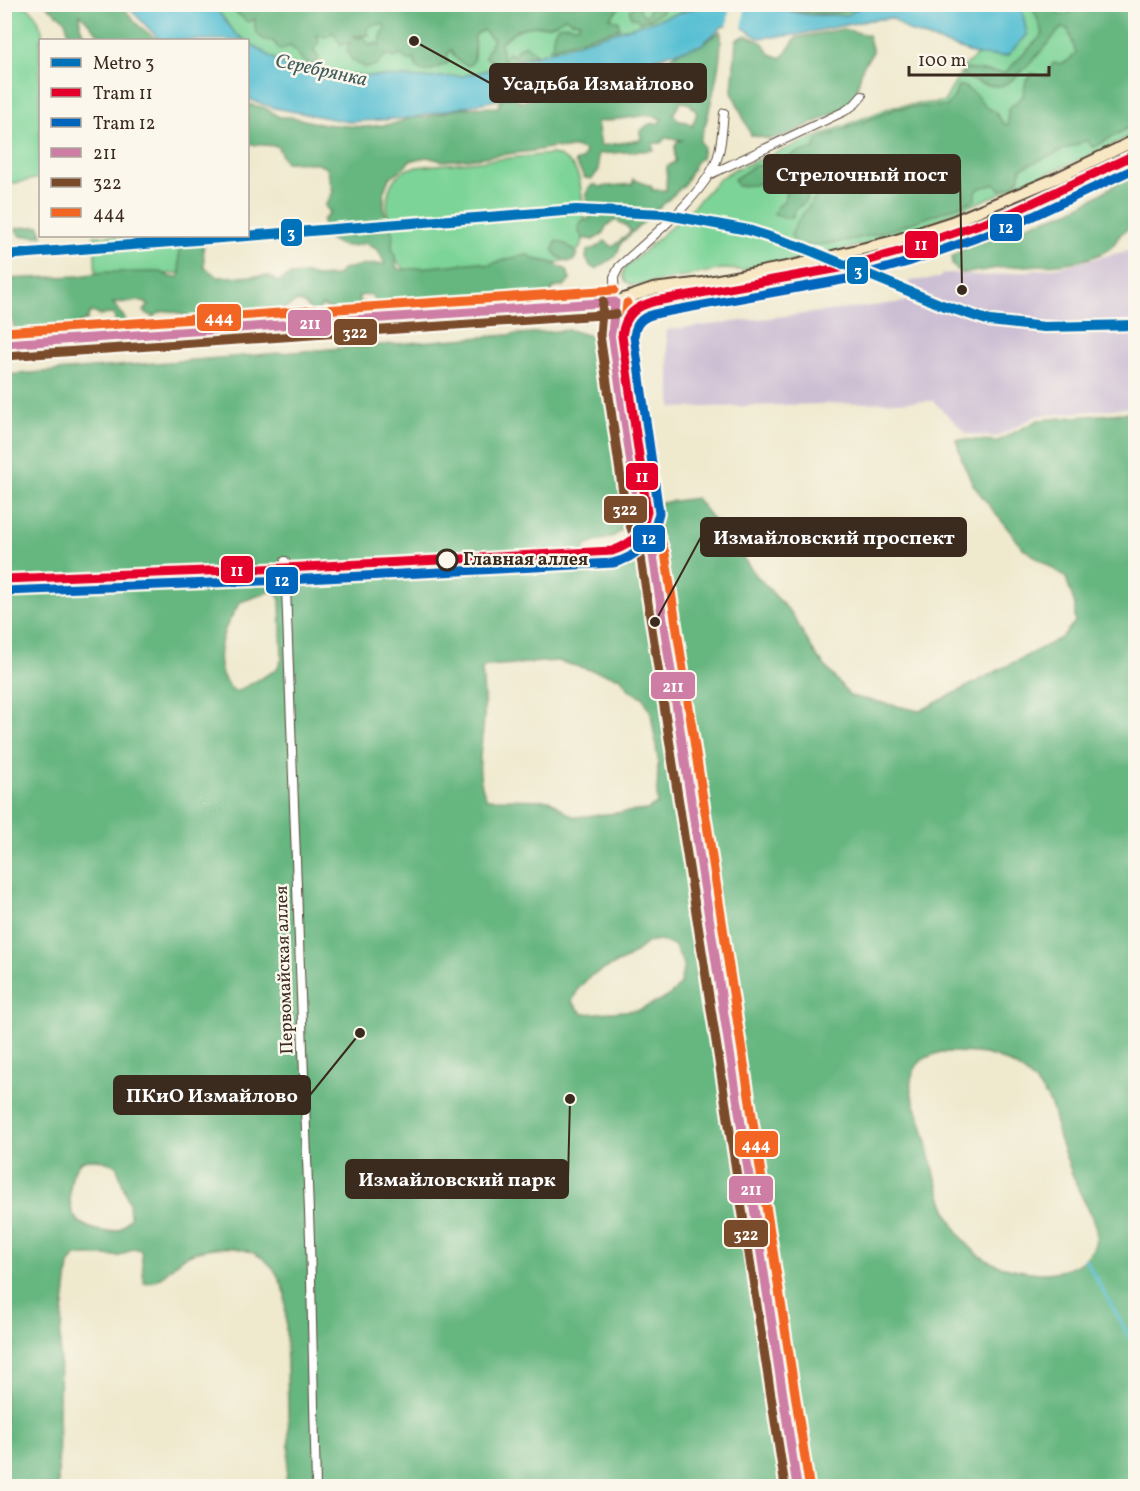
<svg xmlns="http://www.w3.org/2000/svg" width="1140" height="1491" viewBox="0 0 1140 1491" font-family="Vollkorn,serif">
	<style>
		.industrial { fill: #ccbed3 }
		.green { fill: #7dd498; stroke: #5c7f5b; stroke-width: 1.5 }
		.forest { fill: #66b680; stroke: #50704f; stroke-width: 1.5; fill-rule: evenodd }
		.water { fill: #56bfd3; stroke: #487478; stroke-width: 1.5 }
		.pier { fill: #efe9ce }
		.lines { fill: none; stroke-linecap: round; stroke-linejoin: round }
		.stream { stroke: #56bfd3; stroke-width: 3 }
		.street-casing { stroke: #564738; stroke-width: 10 }
		.secondary-casing { stroke: #564738; stroke-width: 14 }
		.street { stroke: #fff; stroke-width: 8 }
		.secondary { stroke: #f8e7c3; stroke-width: 10 }
		.bus-1-casing { stroke: #fbf7ec; stroke-width: 14 }
		.bus-2-casing { stroke: #fbf7ec; stroke-width: 14 }
		.bus-3-casing { stroke: #fbf7ec; stroke-width: 14 }
		.bus-1 { stroke: #ce7ea5; stroke-width: 9 }
		.bus-2 { stroke: #7a4b2a; stroke-width: 9 }
		.bus-3 { stroke: #f26522; stroke-width: 9 }
		.tram-1-casing { stroke: #fbf7ec; stroke-width: 14 }
		.tram-2-casing { stroke: #fbf7ec; stroke-width: 14 }
		.tram-1 { stroke: #e4002b; stroke-width: 9 }
		.tram-2 { stroke: #0065bd; stroke-width: 9 }
		.metro-1-casing { stroke: #fbf7ec; stroke-width: 15 }
		.metro-1 { stroke: #0072ba; stroke-width: 10 }
		.stop-dot { fill: #fbf7ec; stroke: #3b2a1e; stroke-width: 3 }
		.labels { text-anchor: middle; dominant-baseline: central; stroke-width: 5; stroke-linejoin: round; paint-order: stroke }
		.stop-label { font-size: 18px; font-weight: bold; fill: #3b2a1e; stroke: #fbf7ec; text-anchor: start }
		.street-label { font-size: 18px; fill: #3b2a1e; stroke: #fbf7ec }
		.water-label { font-size: 20px; font-style: italic; fill: #445e5d; stroke: #fbf7ec }
		.leader { fill: none; stroke: #3b2a1e; stroke-width: 2 }
		.callout-dot { fill: #3b2a1e; stroke: #fbf7ec; stroke-width: 2 }
		.callout { fill: #3b2a1e; stroke: #3b2a1e; stroke-width: 2 }
		.callout-label { font-size: 20px; text-anchor: middle; font-weight: bold; fill: #fff }
		.line-badge { stroke: #fbf7ec; stroke-width: 2 }
		.badge-label { font-size: 16px; text-anchor: middle; font-weight: bold; fill: #fff }
	</style>
	<rect width="100%" height="100%" fill="#fbf7ec"/>
	<filter id="ink" filterUnits="userSpaceOnUse"><feTurbulence type="fractalNoise" baseFrequency=".0167" numOctaves="2"/><feDisplacementMap in="SourceGraphic" scale="12" xChannelSelector="R" yChannelSelector="G"/><feConvolveMatrix kernelMatrix="1 2 1 2 8 2 1 2 1" color-interpolation-filters="sRGB"/></filter>
	<filter id="wash" filterUnits="userSpaceOnUse"><feTurbulence type="fractalNoise" baseFrequency=".008" numOctaves="4" result="noise"/><feDisplacementMap in="SourceGraphic" scale="24" xChannelSelector="R" yChannelSelector="G"/><feGaussianBlur stdDeviation="1.35" result="paint"/><feColorMatrix in="noise" values="0 0 0 0 0 0 0 0 0 0 0 0 0 0 0 0 0 1.4 0 .05"/><feComposite in="paint" operator="in"/></filter>
	<g filter="url(#wash)">
		<rect width="100%" height="100%" fill="#efe9ce"/>
		<path class="industrial" d="M1135,249V407L1036,416L997,437L967,434L933,401L672,408L666,330L905,302L910,281L939,278L943,274L950,273L989,276L1060,267Z"/>
		<path class="green" d="M5,5C33,1 39,16 44,40H40V178L5,185Z
			M213,5H706L484,71L463,76L425,78L317,74L285,66L259,50L235,33Z
			M747,5H865L847,15H811Z
			M1021,5H1135V133L1101,151L908,232L811,259L743,270L722,269L637,286C627,285 620,279 625,268L690,210L719,179L733,170L894,106L944,102L964,67L977,55L1007,56L1027,35Z
			M552,154C568,158 577,167 580,183C584,213 597,254 556,263L427,275C418,273 408,273 401,266C389,254 383,200 391,185C396,174 405,169 416,167Z
			M94,236H178L180,273L96,278Z"/>
		<path class="forest" d="M497,4L499,6L622,5L610,18L618,21L620,28L549,49L553,45C552,23 560,24 578,26L580,22L571,21L565,17C546,33 536,21 518,30C512,33 507,38 501,42L503,61L508,53L514,56L518,48L526,45L536,54L498,65L485,57L493,39L483,30L475,35L474,60L469,66C459,63 455,59 451,50L447,55L448,63L430,71L422,72L416,66L414,59L408,61L401,55L394,58L386,54C381,64 376,65 366,68L351,59L347,50L350,43L341,45L333,32L326,37L317,35L319,42L313,51L319,57L317,65L304,62L294,49L289,46L280,50L273,41C260,42 253,31 255,19L248,22L226,5ZM382,24L386,28L382,34L379,46L375,43L370,46L364,37L356,38L353,36L369,35L367,29L372,25Z
			M46,5H121L138,25L157,40H104L80,14V25L85,40H69C66,12 64,22 46,5Z
			M635,5H641L639,9L644,16L649,13V9L657,5L663,11L652,18L639,22L638,19L631,17L630,10Z
			M764,5H862C836,19 792,11 764,5Z
			M1032,5H1054L1059,15L1067,14L1085,5H1135V124L1093,148L1087,140L1021,168L1020,178L1013,185L1001,190L996,184L980,188L976,192L975,200C918,220 858,247 797,245L791,236L795,225L823,187L802,190L808,197L803,204L795,209L792,218H784L774,214L777,207C789,201 787,185 781,175L754,185L737,186L734,179L754,166L776,164L798,152L814,149L817,140L897,108L947,106L954,97L958,86H963L975,94L987,108L994,111L1005,125H1008V109L1023,96L1026,81L1032,73L1047,77L1053,63C1064,65 1069,61 1076,53L1068,29L1061,28C1050,41 1014,86 999,86C986,87 973,81 962,75L966,69L1005,73L1043,34Z
			M843,29L868,35L873,52L863,66L854,99L835,113L790,134L769,139L751,135L732,92L736,40L746,35L763,43L770,54L782,58L796,38Z
			M721,31C722,60 714,90 707,119C705,127 701,133 700,141L703,147L701,158L696,162L684,185L621,243L616,256L596,269L591,267L586,258L587,251L597,247L605,241L613,247L631,231L625,225L616,220L606,226L603,234L593,240L582,238L578,229L582,221L589,219L591,211C587,200 582,194 592,185H597L598,187L633,184V179L652,187V190H666L667,167L675,162V146L678,141L683,140L665,138L661,143H653V150L598,154L599,170L592,179L585,178L575,162L583,159L585,151L575,147L566,149L554,147L533,151L467,159L442,161L427,157L409,161L405,167L389,178L384,191V210L393,234L392,247L396,260V267L401,270L479,262L486,265C500,262 514,256 529,255L533,259L550,262L567,270L570,280L564,286L553,288L551,295L540,302L520,296L482,301L470,300L459,304H453L442,299L434,306L426,305L421,300L412,304H406L402,307L392,306L388,310L379,309L371,294L359,296V300L366,305L364,311L351,310L341,314L321,305L320,311L313,313L305,304L297,301L286,308L280,315H271L264,311C253,317 244,320 233,313C219,317 205,312 193,318C177,314 168,305 153,317L144,311L149,305L141,301L113,303L126,320L121,326L116,322L113,314L100,315L92,312L89,314L87,320L66,329L34,331L24,337L16,333L11,317L5,315V279L79,276L105,272H161L170,277H178L180,273L178,236H203L204,267L218,277L269,276L278,282L291,275L306,274L316,277L336,276L344,269L364,265L385,264L378,250L365,243C345,249 339,247 323,234V220L330,212L325,206L333,192L327,168L315,163L285,162L277,146L248,144V104L265,108L279,117H291L321,124L364,127L393,124L411,118L427,117L461,108L498,107L501,99L513,97L521,102C539,95 559,94 576,88C594,81 599,69 620,73L628,66L650,60L670,59L680,51L701,45ZM681,102L689,103L697,113L692,126L687,122L679,121L673,114ZM649,115L662,119L659,123L649,124L640,131L641,140L601,146L597,122Z
			M1135,177V225C1130,228 1124,231 1120,235C1113,245 1113,248 1100,254C1069,268 1031,264 998,268C985,270 974,273 961,273L952,265V257L961,250L1030,224L1065,213L1091,200L1121,181Z
			M40,226L42,236H20L16,230L17,228Z
			M556,241C566,243 571,247 577,255L573,261L568,262L557,256L553,250Z
			M570,330L594,337L607,352L630,507C622,546 610,532 583,548L586,557L629,561L637,566L647,579L785,1486H283L286,1480L289,1449L285,1292C282,1285 279,1277 275,1271C256,1243 213,1243 186,1256C171,1264 163,1283 144,1283L141,1250L134,1248L120,1256H75L69,1265L60,1338L58,1486H5L4,553H9L7,455H4L5,375ZM272,591L276,593L280,600L282,659L276,670L236,692C216,679 217,653 224,632C227,622 235,612 240,602ZM557,661L621,678L630,691L643,697L651,713L658,759L657,804L647,810L575,817C565,813 559,806 549,800L487,799C473,773 483,744 484,716C485,701 483,685 482,669L486,666ZM658,940L674,945L684,964L680,985L668,997L639,1010L583,1014L572,1002L578,989L590,976L628,958L648,942ZM97,1159L116,1165L129,1203L130,1218C127,1221 124,1226 120,1229C108,1236 81,1228 74,1216C67,1203 68,1167 84,1160C87,1159 93,1159 97,1159Z
			M1135,412V1486H807L655,504L696,498L756,575L792,614L815,654L850,696L920,711L1061,638L1075,622V605L1066,578L1023,548L974,486L963,463L956,439L998,441L1038,420ZM941,1052C976,1052 997,1051 1026,1074C1038,1084 1050,1099 1054,1114C1056,1123 1057,1132 1060,1141C1066,1156 1071,1173 1078,1188C1083,1201 1093,1215 1096,1229C1098,1240 1094,1250 1086,1258C1073,1271 1048,1275 1031,1272C1019,1270 1007,1269 995,1264C943,1243 936,1172 922,1125C917,1106 904,1089 915,1069C921,1058 930,1056 941,1052Z"/>
		<path class="water" d="M865,4L1021,5L1027,35L1007,56L977,55L909,31L892,18L870,20L797,35L758,38L742,27L723,26L701,45L680,51L557,87L411,118L349,122L274,108L248,99V42L285,66L317,74L425,78L463,76L484,71L706,5H747L811,15H847Z
			M126,5H213L235,33L245,40H160Z"/>
		<path class="pier" d="M730,5H745L742,30L727,28Z"/>
		<g class="lines">
			<path class="stream" d="M1085,1259L1136,1349"/>
		</g>
	</g>
	<g filter="url(#ink)">
		<g class="lines">
			<defs>
				<path id="street" d="M711,174L845,111L855,104L862,96
					M615,302L614,277L619,267C648,240 699,199 715,164C722,149 722,129 724,113
					M285,561L310,1239L316,1486"/>
				<path id="secondary" d="M615,302L624,318L627,334L650,509L652,550L797,1486
					M616,302L655,309L711,300L848,274L935,246L1055,200L1136,160
					M615,303L612,333L638,511L648,538
					M628,332C630,318 639,315 651,310
					M4,344L615,302L653,289L703,283L792,266L894,241L952,222L1057,178L1136,140"/>
			</defs>
			<use href="#street" class="street-casing"/>
			<use href="#secondary" class="secondary-casing"/>
			<use href="#street" class="street"/>
			<use href="#secondary" class="secondary"/>
			<defs>
				<path id="bus-1" d="M615,302L612,333L638,511L653,555L797,1486
					M4,344L615,302"/>
				<path id="bus-2" d="M603,301L600,335L626,513L641,558L785,1486
					M5,356L616,314"/>
				<path id="bus-3" d="M627,303L624,333L650,508L665,553L809,1484
					M4,332L614,290"/>
			</defs>
			<use href="#bus-1" class="bus-1-casing"/>
			<use href="#bus-2" class="bus-2-casing"/>
			<use href="#bus-3" class="bus-3-casing"/>
			<use href="#bus-1" class="bus-1"/>
			<use href="#bus-2" class="bus-2"/>
			<use href="#bus-3" class="bus-3"/>
			<defs>
				<path id="tram-1" d="M4,579L285,568L612,551C633,544 642,533 647,512L622,336C625,314 636,306 656,301L845,267L905,250L1011,213L1136,154"/>
				<path id="tram-2" d="M4,591L286,580L613,563C639,557 653,539 659,513L634,336C636,321 644,316 659,313L847,279L908,262L1016,224L1136,168"/>
			</defs>
			<use href="#tram-1" class="tram-1-casing"/>
			<use href="#tram-2" class="tram-2-casing"/>
			<use href="#tram-1" class="tram-1"/>
			<use href="#tram-2" class="tram-2"/>
			<defs>
				<path id="metro-1" d="M4,255L576,210L663,214L748,230L804,248L942,305L990,321L1044,327L1136,325"/>
			</defs>
			<use href="#metro-1" class="metro-1-casing"/>
			<use href="#metro-1" class="metro-1"/>
		</g>
	</g>
	<circle class="stop-dot" cx="447" cy="560" r="10"/>
	<g class="labels">
		<g class="stop-label">
			<text x="463" y="560">Главная аллея</text>
		</g>
		<g class="street-label">
			<text transform="translate(285 970) rotate(-92)">Первомайская аллея</text>
		</g>
		<g class="water-label">
			<text transform="translate(321 71) rotate(12)">Серебрянка</text>
		</g>
	</g>
	<path class="leader" d="M414 41L490 83M962 290L960 174M655 622L701 537M360 1033L310 1095M570 1099L568 1179"/>
	<g class="callout-dot">
		<circle cx="414" cy="41" r="6"/>
		<circle cx="962" cy="290" r="6"/>
		<circle cx="655" cy="622" r="6"/>
		<circle cx="360" cy="1033" r="6"/>
		<circle cx="570" cy="1099" r="6"/>
	</g>
	<g class="callout">
		<rect x="490" y="64" width="216" height="38" rx="6"/>
		<rect x="764" y="155" width="196" height="38" rx="6"/>
		<rect x="701" y="518" width="265" height="38" rx="6"/>
		<rect x="114" y="1076" width="196" height="38" rx="6"/>
		<rect x="346" y="1160" width="222" height="38" rx="6"/>
	</g>
	<g class="callout-label">
		<text x="598" y="90">Усадьба Измайлово</text>
		<text x="862" y="181">Стрелочный пост</text>
		<text x="834" y="544">Измайловский проспект</text>
		<text x="212" y="1102">ПКиО Измайлово</text>
		<text x="457" y="1186">Измайловский парк</text>
	</g>
	<g class="line-badge">
		<rect x="989" y="213" width="34" height="29" rx="6" fill="#0065bd"/>
		<rect x="280" y="218" width="23" height="29" rx="6" fill="#0072ba"/>
		<rect x="904" y="230" width="35" height="29" rx="6" fill="#e4002b"/>
		<rect x="846" y="256" width="23" height="29" rx="6" fill="#0072ba"/>
		<rect x="196" y="303" width="46" height="29" rx="6" fill="#f26522"/>
		<rect x="287" y="309" width="45" height="28" rx="6" fill="#ce7ea5"/>
		<rect x="333" y="318" width="45" height="28" rx="6" fill="#7a4b2a"/>
		<rect x="625" y="462" width="34" height="29" rx="6" fill="#e4002b"/>
		<rect x="603" y="495" width="45" height="29" rx="6" fill="#7a4b2a"/>
		<rect x="632" y="524" width="34" height="29" rx="6" fill="#0065bd"/>
		<rect x="220" y="555" width="34" height="29" rx="6" fill="#e4002b"/>
		<rect x="265" y="566" width="34" height="29" rx="6" fill="#0065bd"/>
		<rect x="650" y="671" width="46" height="29" rx="6" fill="#ce7ea5"/>
		<rect x="734" y="1130" width="45" height="28" rx="6" fill="#f26522"/>
		<rect x="728" y="1175" width="46" height="29" rx="6" fill="#ce7ea5"/>
		<rect x="723" y="1219" width="46" height="29" rx="6" fill="#7a4b2a"/>
	</g>
	<g class="badge-label">
		<text x="1006" y="233">12</text>
		<text x="291" y="238">3</text>
		<text x="921" y="250">11</text>
		<text x="858" y="276">3</text>
		<text x="219" y="323">444</text>
		<text x="310" y="329">211</text>
		<text x="355" y="338">322</text>
		<text x="642" y="482">11</text>
		<text x="625" y="515">322</text>
		<text x="649" y="544">12</text>
		<text x="237" y="576">11</text>
		<text x="282" y="586">12</text>
		<text x="673" y="692">211</text>
		<text x="756" y="1150">444</text>
		<text x="751" y="1195">211</text>
		<text x="746" y="1240">322</text>
	</g>
	<rect width="1140" height="1491" fill="none" stroke="#fbf7ec" stroke-width="24"/>
	<rect x="39" y="39" width="210" height="198" fill="#fbf7ec" stroke="#aea59a" stroke-width="1.5"/>
	<rect x="51" y="58" width="30" height="9" fill="#0072ba" stroke="#aea59a" stroke-width="1.5"/>
	<text x="93" y="69" font-size="18" fill="#3b2a1e">Metro 3</text>
	<rect x="51" y="88" width="30" height="9" fill="#e4002b" stroke="#aea59a" stroke-width="1.5"/>
	<text x="93" y="99" font-size="18" fill="#3b2a1e">Tram 11</text>
	<rect x="51" y="118" width="30" height="9" fill="#0065bd" stroke="#aea59a" stroke-width="1.5"/>
	<text x="93" y="129" font-size="18" fill="#3b2a1e">Tram 12</text>
	<rect x="51" y="148" width="30" height="9" fill="#ce7ea5" stroke="#aea59a" stroke-width="1.5"/>
	<text x="93" y="159" font-size="18" fill="#3b2a1e">211</text>
	<rect x="51" y="178" width="30" height="9" fill="#7a4b2a" stroke="#aea59a" stroke-width="1.5"/>
	<text x="93" y="189" font-size="18" fill="#3b2a1e">322</text>
	<rect x="51" y="208" width="30" height="9" fill="#f26522" stroke="#aea59a" stroke-width="1.5"/>
	<text x="93" y="219" font-size="18" fill="#3b2a1e">444</text>
	<path d="M909 66v9h140v-9" fill="none" stroke="#3b2a1e" stroke-width="3"/>
	<text x="918" y="66" font-size="18" fill="#3b2a1e" stroke="#fbf7ec" stroke-width="4.5" paint-order="stroke">100 m</text>
</svg>
